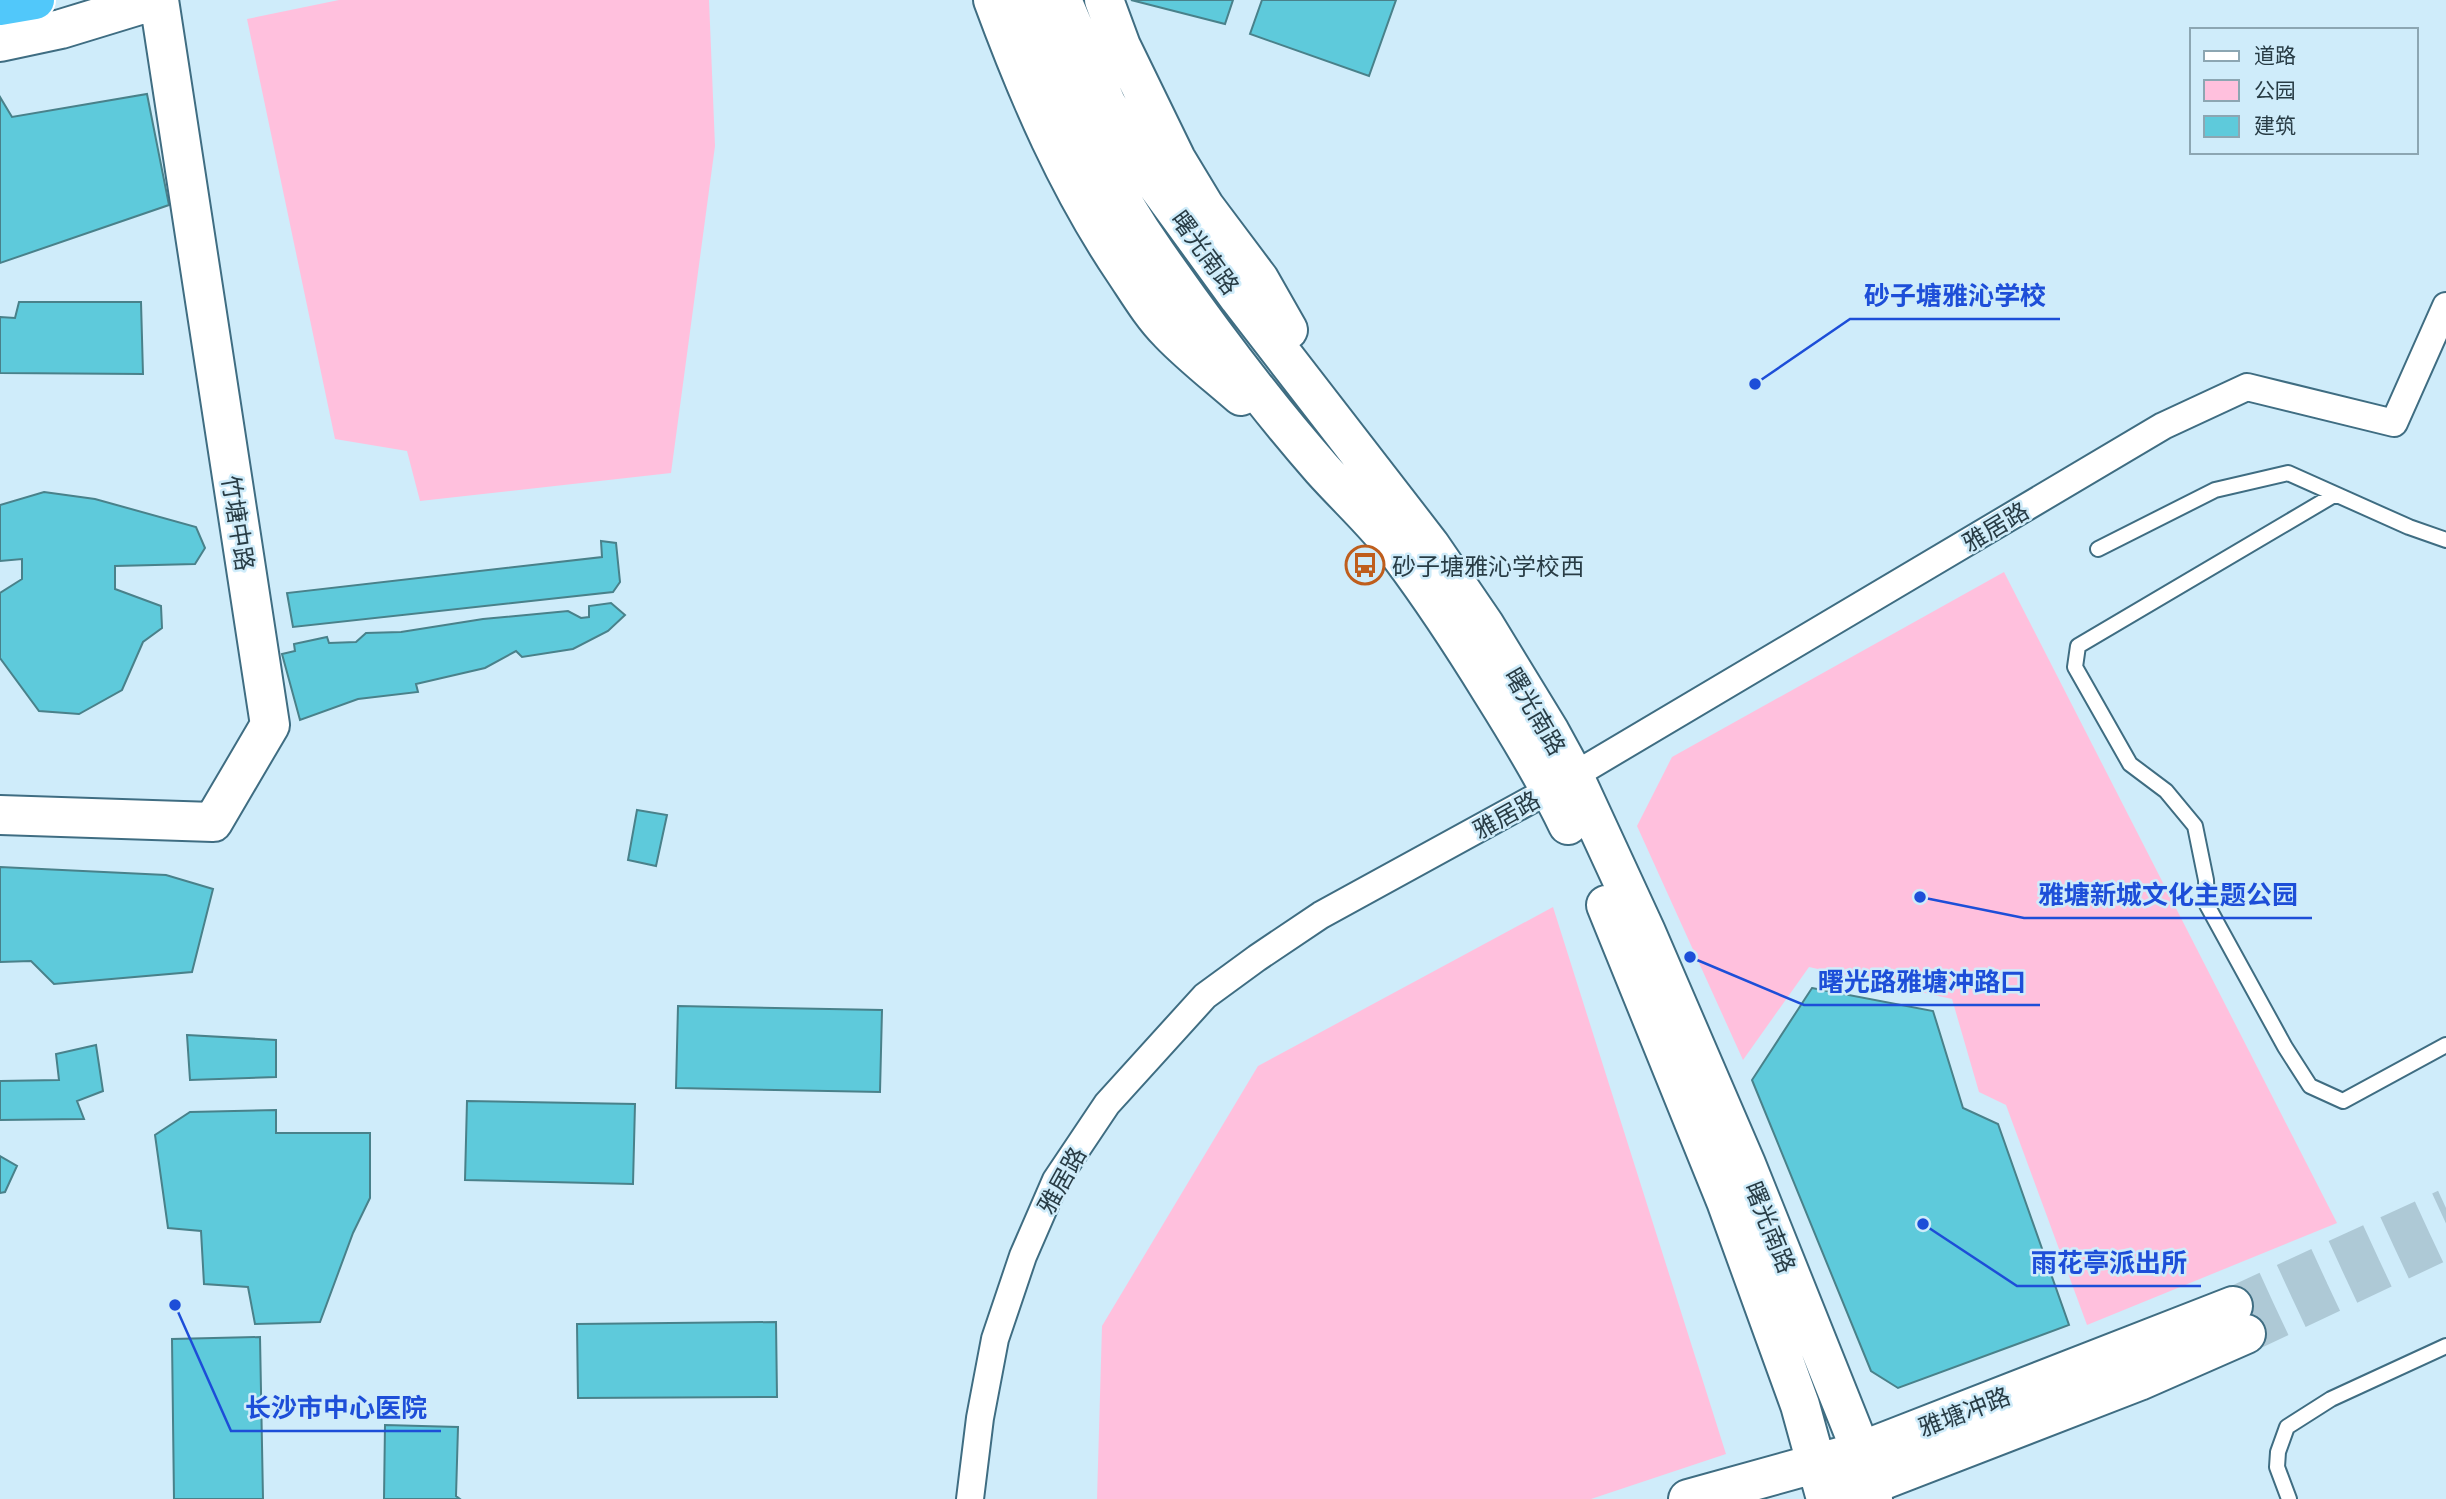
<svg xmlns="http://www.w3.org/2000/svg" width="2446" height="1499" viewBox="0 0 2446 1499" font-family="'Noto Serif','Noto Sans SC',serif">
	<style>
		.green { fill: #ffc0dd }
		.building { fill: #5ecadb; stroke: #49818a; stroke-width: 2 }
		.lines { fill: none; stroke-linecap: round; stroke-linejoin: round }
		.secondary-tunnel { stroke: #aec9d6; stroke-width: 38; stroke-dasharray: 38 19; stroke-linecap: butt }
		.lane-casing { stroke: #3f6d82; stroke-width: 18 }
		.street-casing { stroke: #3f6d82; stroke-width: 30 }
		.secondary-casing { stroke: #3f6d82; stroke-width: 42 }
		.highway-casing { stroke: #fff; stroke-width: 42 }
		.lane { stroke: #fff; stroke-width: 14 }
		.street { stroke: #fff; stroke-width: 26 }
		.secondary { stroke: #fff; stroke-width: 38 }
		.highway { stroke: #51c8fa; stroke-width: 38 }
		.labels { text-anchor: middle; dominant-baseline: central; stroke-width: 5; stroke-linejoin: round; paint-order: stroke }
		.street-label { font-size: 24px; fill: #283c45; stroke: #cfecfa }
		.poi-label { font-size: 24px; fill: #283c45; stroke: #cfecfa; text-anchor: start }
		.leader { fill: none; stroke: #1d4ed8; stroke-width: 2.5 }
		.callout-dot { fill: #1d4ed8; stroke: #cfecfa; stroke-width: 2.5 }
		.callout-label { font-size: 26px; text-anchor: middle; font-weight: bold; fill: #1d4ed8; stroke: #cfecfa; stroke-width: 5; stroke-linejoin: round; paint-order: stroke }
	</style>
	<rect width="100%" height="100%" fill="#cfecfa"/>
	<path class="green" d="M339,0H709L715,146L671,473L420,501L407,451L335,439L247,19Z
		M2004,572L2337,1223L2087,1325L2006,1105L1979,1092L1952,999L1809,967L1743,1060L1637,826L1672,757Z
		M1553,907L1726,1454L1591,1499H1097L1102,1326L1258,1066Z"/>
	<path class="building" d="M1131,0H1233L1225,24Z
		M1262,0H1396L1369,76L1250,34Z
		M147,94L169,205L0,263V97L12,117Z
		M19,302H141L143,374L0,373V317L15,318Z
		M44,492L95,499L196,527L205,548L195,564L115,566V589L161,606L162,628L143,642L122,690L79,714L39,711L0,658V593L22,579V559L0,561V505Z
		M601,541L616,543L620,582L613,592L293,627L287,593L602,557Z
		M611,603L625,615L608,631L573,649L522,657L516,651L485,668L416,684L418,692L358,699L300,720L282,654L295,651L294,644L327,637L329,643L356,642L366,633L401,632L483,619L568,611L581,618L589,617V606Z
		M637,810L667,815L656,866L628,860Z
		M0,867L166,875L213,889L192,972L54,984L31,961L0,962Z
		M1812,988L1933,1011L1963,1108L1998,1124L2069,1325L1898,1388L1871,1371L1752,1080Z
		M678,1006L882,1010L880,1092L676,1088Z
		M187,1035L276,1040V1077L190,1080Z
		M96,1045L103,1091L77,1101L84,1119L0,1120V1081L59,1080L56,1054Z
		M467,1101L635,1104L633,1184L465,1180Z
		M276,1110V1133H370V1198L353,1233L320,1322L255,1324L248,1287L204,1284L201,1231L168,1228L155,1135L190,1112Z
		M0,1156L17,1166L5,1192L0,1193Z
		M776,1322L777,1397L578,1398L577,1324Z
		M260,1337L263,1499H174L172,1339Z
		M385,1425L458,1427L456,1496L460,1499H384Z"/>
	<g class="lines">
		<path class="secondary-tunnel" d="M2233,1306L2446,1208
			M2246,1334L2446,1240"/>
		<defs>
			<path id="lane" d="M2334,495L2078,646L2075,667L2130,764L2166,791L2195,826L2206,880L2207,905L2285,1047L2310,1086L2343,1101L2446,1045
				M2098,549L2215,490L2288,473L2409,527L2446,540
				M2289,1499L2277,1467L2278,1452L2287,1427L2331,1399L2446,1346"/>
			<path id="street" d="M970,1499L980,1418L995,1339L1023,1256L1056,1180L1107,1104L1205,996L1257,958L1321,915L1551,789L2163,426L2247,387L2394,423L2446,306"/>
			<path id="secondary" d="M993,0C1028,95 1068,188 1125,272C1139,293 1152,315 1169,332C1191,355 1217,375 1241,396
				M1027,0C1061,88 1102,177 1157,255C1208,328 1263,402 1322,469C1348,498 1377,524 1400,555C1433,599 1463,645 1492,692C1519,735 1546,779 1568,825
				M1062,0L1106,103L1151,177L1239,298L1430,545L1484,624L1550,732L1574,776L1646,932L1746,1164L1861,1451L1873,1499
				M1104,0L1121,46L1176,159L1205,207L1259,279L1288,330
				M0,42L61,29L156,0
				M0,815L213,822L270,725L159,0
				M1606,905L1726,1201L1800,1405L1826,1499
				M1847,1494L2139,1381L2246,1334
				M1688,1499L1861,1451L2233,1306"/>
			<path id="highway" d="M0,6L35,0"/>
		</defs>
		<use href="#lane" class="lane-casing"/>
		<use href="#street" class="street-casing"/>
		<use href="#secondary" class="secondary-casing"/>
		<use href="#highway" class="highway-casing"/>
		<use href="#lane" class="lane"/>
		<use href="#street" class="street"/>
		<use href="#secondary" class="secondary"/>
		<use href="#highway" class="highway"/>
	</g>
	<defs>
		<symbol id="bus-ring" viewBox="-11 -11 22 22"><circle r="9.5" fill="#cfecfa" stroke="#bf5e1d" stroke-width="1.5"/><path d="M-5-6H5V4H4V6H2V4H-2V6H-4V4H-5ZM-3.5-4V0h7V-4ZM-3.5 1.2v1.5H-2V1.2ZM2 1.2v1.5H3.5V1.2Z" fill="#bf5e1d"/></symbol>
	</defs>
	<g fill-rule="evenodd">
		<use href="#bus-ring" x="1343" y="543" width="44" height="44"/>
	</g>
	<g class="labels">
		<g class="street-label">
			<text transform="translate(1206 252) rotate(54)">曙光南路</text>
			<text transform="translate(239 523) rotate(81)">竹塘中路</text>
			<text transform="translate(1995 526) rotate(-31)">雅居路</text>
			<text transform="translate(1536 711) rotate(60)">曙光南路</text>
			<text transform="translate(1506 814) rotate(-29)">雅居路</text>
			<text transform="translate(1061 1180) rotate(-61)">雅居路</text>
			<text transform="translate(1771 1227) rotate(68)">曙光南路</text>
			<text transform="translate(1964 1411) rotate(-21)">雅塘冲路</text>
		</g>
		<g class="poi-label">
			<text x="1392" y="565">砂子塘雅沁学校西</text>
		</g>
	</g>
	<path class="leader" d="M1755 384L1850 319H2060M1920 897L2024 918H2312M1690 957L1804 1005H2040M1923 1224L2017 1286H2201M175 1305L231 1431H441"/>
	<g class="callout-dot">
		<circle cx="1755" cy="384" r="7"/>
		<circle cx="1920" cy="897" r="7"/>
		<circle cx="1690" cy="957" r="7"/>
		<circle cx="1923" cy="1224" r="7"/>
		<circle cx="175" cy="1305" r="7"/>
	</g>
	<g class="callout-label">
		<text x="1955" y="305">砂子塘雅沁学校</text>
		<text x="2168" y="904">雅塘新城文化主题公园</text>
		<text x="1922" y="991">曙光路雅塘冲路口</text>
		<text x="2109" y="1272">雨花亭派出所</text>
		<text x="336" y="1417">长沙市中心医院</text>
	</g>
	<rect x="2190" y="28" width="228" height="126" fill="#cfecfa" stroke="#8ca6b2" stroke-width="2"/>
	<rect x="2204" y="51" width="35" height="10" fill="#ffffff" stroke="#8ca6b2" stroke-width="2"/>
	<text x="2254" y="63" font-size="21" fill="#283c45">道路</text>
	<rect x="2204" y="80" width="35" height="21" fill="#ffc0dd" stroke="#8ca6b2" stroke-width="2"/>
	<text x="2254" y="98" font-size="21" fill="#283c45">公园</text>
	<rect x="2204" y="116" width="35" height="21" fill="#5ecadb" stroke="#8ca6b2" stroke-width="2"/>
	<text x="2254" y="133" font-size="21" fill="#283c45">建筑</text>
</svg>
